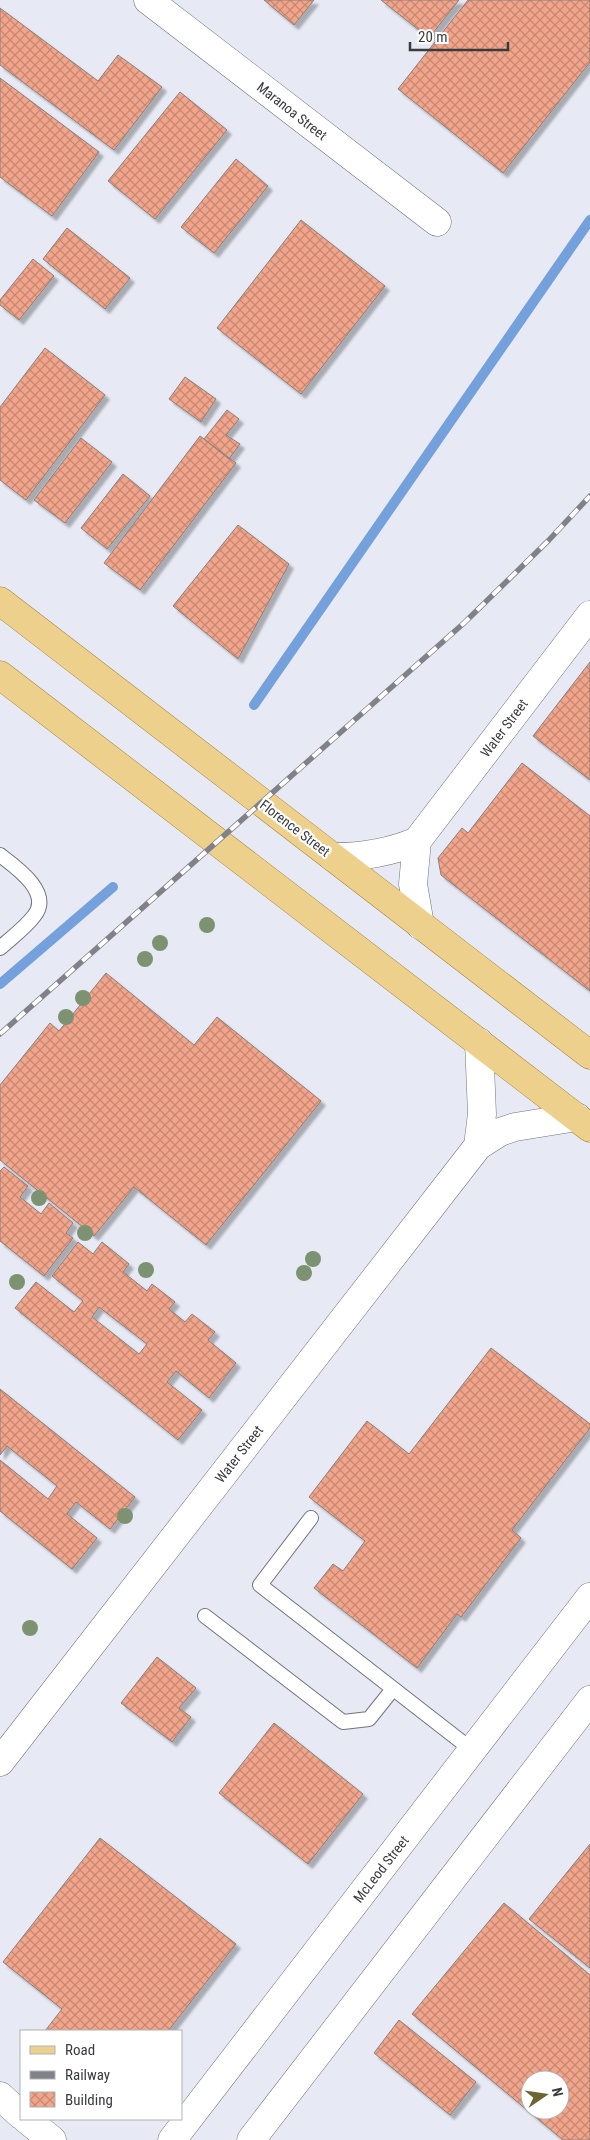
<svg xmlns="http://www.w3.org/2000/svg" width="590" height="2140" viewBox="0 0 590 2140" font-family="'Roboto Condensed',sans-serif">
	<style>
		.lines { fill: none; stroke-linecap: round; stroke-linejoin: round }
		.stream { stroke: #74a0db; stroke-width: 10 }
		.building { fill: url(#building-cross-hatch); stroke: #8a7f7b; fill-rule: evenodd; filter: url(#shadow) }
		.lane-casing { stroke: #72747d; stroke-width: 16 }
		.street-casing { stroke: #72747d; stroke-width: 29 }
		.secondary-casing { stroke: #72747d; stroke-width: 29 }
		.primary-casing { stroke: #a68740; stroke-width: 29 }
		.lane { stroke: #fff; stroke-width: 14 }
		.street { stroke: #fff; stroke-width: 28 }
		.secondary { stroke: #fff; stroke-width: 28 }
		.primary { stroke: #ecd08c; stroke-width: 28 }
		.rail-casing { stroke: #818289; stroke-width: 5.5 }
		.rail { stroke: #fff; stroke-width: 4; stroke-dasharray: 11; stroke-linecap: butt }
		.tree { fill: #7c9271 }
		.labels { text-anchor: middle; dominant-baseline: central; stroke-width: 4.5; stroke-linejoin: round; paint-order: stroke }
		.street-label { font-size: 14px; fill: #3a3b3f; stroke: #fff }
	</style>
	<defs>
		<pattern id="building-cross-hatch" width="8" height="8" patternUnits="userSpaceOnUse" patternTransform="scale(1.25)"><rect width="8" height="8" fill="#f3a58b"/><path d="M0 0l8 8M0 8l8-8" fill="none" stroke="#c68873"/></pattern>
		<filter id="shadow"><feDropShadow dx="4.5" dy="4.5" stdDeviation="1" flood-color="#0004"/></filter>
	</defs>
	<rect width="100%" height="100%" fill="#e7e9f4"/>
	<g class="lines">
		<path class="stream" d="M254,705L590,220
			M0,984L113,887"/>
	</g>
	<path class="building" d="M264,0H314L294,25Z
		M381,0H459L429,38Z
		M468,0H590V62L503,173L398,89Z
		M0,8L98,81L118,55L162,87L114,150L0,65Z
		M0,78L99,152L52,216L0,177Z
		M180,92L227,130L155,219L108,181Z
		M236,159L268,186L214,253L181,227Z
		M301,220L385,286L301,394L217,328Z
		M67,228L130,278L105,309L43,259Z
		M33,259L54,276L19,320L0,305V300Z
		M45,348L105,395L26,500L0,480V407Z
		M185,377L216,399L201,422L169,399Z
		M227,410L239,419L226,435L240,444L229,459L204,439Z
		M200,436L236,463L140,590L104,563Z
		M81,438L112,462L65,523L34,500Z
		M123,474L150,496L107,549L81,528Z
		M238,525L289,564L238,659L173,606Z
		M590,662V780L533,736Z
		M522,763L590,816V991L441,875L438,858L462,828L468,833Z
		M106,973L194,1045L217,1017L321,1101L206,1245L134,1187L94,1236L0,1160V1085L50,1023L59,1031Z
		M4,1167L28,1186L20,1197L41,1214L49,1203L73,1223L66,1233L73,1238L44,1276L0,1241V1171Z
		M78,1242L93,1254L102,1242L129,1264L123,1272L147,1291L152,1284L175,1302L169,1309L185,1322L192,1314L215,1332L208,1340L236,1363L209,1398L176,1371L167,1382L202,1410L178,1440L15,1308L36,1282L74,1312L83,1301L52,1276ZM99,1307L147,1344L139,1354L92,1317Z
		M491,1348L590,1424V1428L512,1530L521,1538L461,1617L457,1614L417,1668L314,1588L333,1564L343,1571L365,1541L309,1497L367,1421L409,1454Z
		M0,1389L135,1497L110,1529L76,1502L67,1514L97,1538L72,1569L0,1511V1460L48,1499L57,1486L7,1446L0,1455Z
		M157,1657L196,1688L179,1708L191,1717L172,1742L121,1703Z
		M274,1723L363,1794L308,1864L219,1793Z
		M100,1838L236,1944L168,2031H45L62,2009L3,1962Z
		M590,1844V1968L529,1919Z
		M504,1903L590,1975V2140H563L412,2014ZM530,2080H560V2110H530Z
		M399,2020L476,2082L450,2115L374,2053Z"/>
	<g class="lines">
		<defs>
			<path id="lane" d="M0,855C16,867 53,893 34,916C25,928 11,938 0,948
				M311,1518L260,1585L472,1750
				M205,1616L343,1722L369,1719L393,1689"/>
			<path id="street" d="M148,0L437,222
				M333,857C363,857 389,853 417,841
				M420,925L413,884L417,841L590,615
				M478,1146L482,1114L479,1042
				M0,1762L478,1146L500,1132L515,1127L577,1117
				M0,2096L21,2115
				M26,2119L52,2140"/>
			<path id="secondary" d="M172,2140L590,1597
				M251,2140L590,1700"/>
			<path id="primary" d="M0,601L590,1055
				M0,675L590,1128"/>
		</defs>
		<use href="#lane" class="lane-casing"/>
		<use href="#street" class="street-casing"/>
		<use href="#secondary" class="secondary-casing"/>
		<use href="#primary" class="primary-casing"/>
		<use href="#lane" class="lane"/>
		<use href="#street" class="street"/>
		<use href="#secondary" class="secondary"/>
		<use href="#primary" class="primary"/>
		<defs>
			<path id="rail" d="M0,1034L464,623L549,540L590,496"/>
		</defs>
		<use href="#rail" class="rail-casing"/>
		<use href="#rail" class="rail"/>
	</g>
	<g class="tree">
		<circle cx="207" cy="925" r="8"/>
		<circle cx="160" cy="943" r="8"/>
		<circle cx="145" cy="959" r="8"/>
		<circle cx="83" cy="998" r="8"/>
		<circle cx="66" cy="1017" r="8"/>
		<circle cx="39" cy="1198" r="8"/>
		<circle cx="85" cy="1233" r="8"/>
		<circle cx="313" cy="1259" r="8"/>
		<circle cx="146" cy="1270" r="8"/>
		<circle cx="304" cy="1273" r="8"/>
		<circle cx="17" cy="1282" r="8"/>
		<circle cx="125" cy="1516" r="8"/>
		<circle cx="30" cy="1628" r="8"/>
	</g>
	<g class="labels">
		<g class="street-label">
			<text transform="translate(292 111) rotate(38)">Maranoa Street</text>
			<text transform="translate(504 728) rotate(-53)">Water Street</text>
			<text transform="translate(295 828) rotate(37)">Florence Street</text>
			<text transform="translate(239 1454) rotate(-52)">Water Street</text>
			<text transform="translate(381 1869) rotate(-52)">McLeod Street</text>
		</g>
	</g>
	<rect x="20" y="2030" width="162" height="90" fill="#ffffff" stroke="#b0b1b2"/>
	<rect x="30" y="2046" width="25" height="8" fill="#ecd08c" stroke="#b0b1b2"/>
	<text x="65" y="2055" font-size="15" fill="#3a3b3f">Road</text>
	<rect x="30" y="2071" width="25" height="8" fill="#818289" stroke="#b0b1b2"/>
	<text x="65" y="2080" font-size="15" fill="#3a3b3f">Railway</text>
	<rect x="30" y="2092" width="25" height="15" fill="url(#building-cross-hatch)" stroke="#b0b1b2"/>
	<text x="65" y="2105" font-size="15" fill="#3a3b3f">Building</text>
	<g transform="translate(545 2095) rotate(77)"><circle r="24" fill="#ffffff" stroke="#b0b1b2"/>
	<path d="M0-4L9 19L0 12L-9 19Z" fill="#6b6632"/>
	<text y="-8" font-size="14" font-weight="bold" text-anchor="middle" fill="#3a3b3f">N</text>
	</g>
	<path d="M410 42v8h98v-8" fill="none" stroke="#3a3b3f" stroke-width="2.5"/>
	<text x="418" y="42" font-size="15" fill="#3a3b3f" stroke="#ffffff" stroke-width="4" paint-order="stroke">20 m</text>
</svg>
